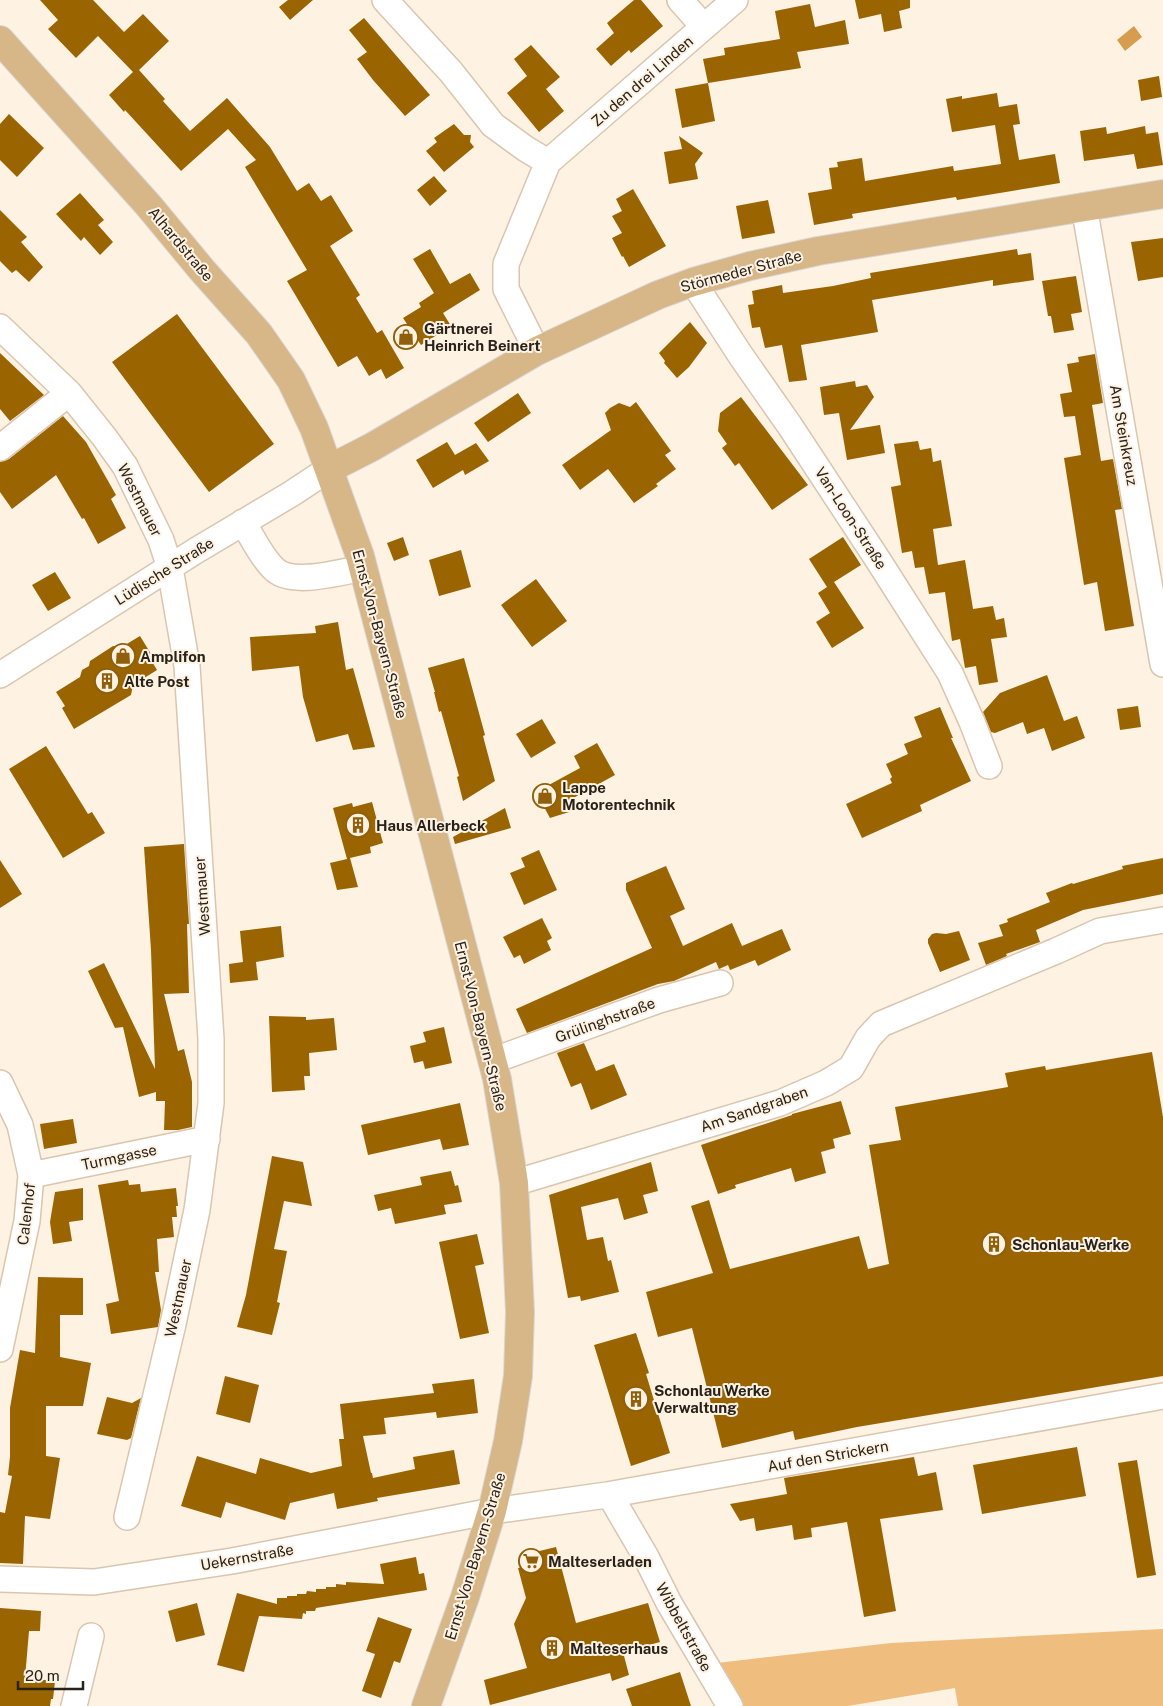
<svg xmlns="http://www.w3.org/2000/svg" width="1163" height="1706" viewBox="0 0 1163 1706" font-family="'Public Sans',sans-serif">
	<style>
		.green { fill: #efbe7e }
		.water { fill: #d69d4e }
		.building { fill: #9a6400 }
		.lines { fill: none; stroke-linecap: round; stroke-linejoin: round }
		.minor-casing { stroke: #dac6af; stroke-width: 28 }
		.major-casing { stroke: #d8d7d6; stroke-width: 30 }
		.minor { stroke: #fff; stroke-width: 25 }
		.major { stroke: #d7b687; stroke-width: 28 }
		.labels { text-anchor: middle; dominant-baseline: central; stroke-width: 4; stroke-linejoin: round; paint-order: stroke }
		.street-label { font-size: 15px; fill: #292219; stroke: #fef2e3 }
		.poi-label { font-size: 15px; font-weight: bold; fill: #292219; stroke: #fef2e3; text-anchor: start }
	</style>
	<rect width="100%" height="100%" fill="#fef2e3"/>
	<path class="green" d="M1163,1629V1706H958L955,1688L848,1706H743L717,1663L891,1643Z"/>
	<path class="water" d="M1134,26L1142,37L1125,51L1117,40Z"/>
	<path class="building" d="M40,0H93L124,32L143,14L169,41L139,70L165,99L163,101L190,131L227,98L270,147L297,191L309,183L321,201L331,195L353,231L330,246L360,295L356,298L377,333L382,330L404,368L386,379L381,369L369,376L357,356L338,367L287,281L307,270L245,167L256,160L228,129L181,171L125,110L124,112L109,95L133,72L98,36L76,58L48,29L58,20Z
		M288,0H313L290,20L279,7Z
		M634,0H641L663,26L631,53L629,50L611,66L596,49L614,33L607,23Z
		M855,0H910V8L899,11L902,28L884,32L881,14L859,19Z
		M810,4L815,27L845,20L849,44L797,52L801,68L708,83L715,121L682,128L675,89L708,83L703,59L725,55L724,48L780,39L775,11Z
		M364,18L430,95L405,116L373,80L357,59L367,52L349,30Z
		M531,45L560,77L546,89L564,111L539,132L507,93L527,76L514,59Z
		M1159,76L1162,97L1141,101L1138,80Z
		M997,93L999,107L1017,104L1020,124L1013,125L1019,160L1055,154L1060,183L957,200L956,197L852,214L853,218L814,225L808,193L832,189L829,168L838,167L837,162L862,158L865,181L953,166L954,171L1001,164L995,125L952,132L946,99L962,96V99Z
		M9,114L44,148L17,177L0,160V124Z
		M454,124L464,135H471L470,142L474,147L444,172L426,151L437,142L434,138Z
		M1145,126L1146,134L1158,132L1163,165L1137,169L1134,154L1084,161L1080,131L1106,127L1107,134Z
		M679,136L703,153L695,164L698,179L669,184L664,152L682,149Z
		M434,176L447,191L430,206L417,190Z
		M633,189L666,246L629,267L623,256L622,257L612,238L622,233L612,216L622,211L616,199Z
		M80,193L104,220L98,225L113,242L100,255L84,237L81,241L56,214Z
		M768,200L775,233L742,239L736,206Z
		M0,210L27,237L21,242L43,267L29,282L16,270L12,273L0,261Z
		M1163,238V277L1138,281L1131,242Z
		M430,249L450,284L470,273L480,290L443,313L451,326L421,345L403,318L421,307L419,303L434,293L413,259Z
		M1017,249L1018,255L1031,253L1034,280L993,286V280L872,300L878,332L801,345L807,380L789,382L782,345L765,348L760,327L752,328L748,305L754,304L752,291L782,285L783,293L833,286L871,278L870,273Z
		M1076,276L1082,312L1071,314L1074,330L1054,333L1051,316H1048L1042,281Z
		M177,314L274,444L209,492L112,362Z
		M690,322L707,343L689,367L677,378L664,363L665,361L659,353Z
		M0,353L44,395L10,421L0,409Z
		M1095,354L1103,403L1092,405L1101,461L1113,459L1122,509L1115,510L1134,626L1105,631L1097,582L1084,585L1064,458L1081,455L1075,416L1064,417L1060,394L1072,392L1067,364L1079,362L1078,357Z
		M855,381L856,387L867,385L874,397L850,430L880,425L885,453L847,460L839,413L824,415L820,387Z
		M518,393L531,413L488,442L474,423Z
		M741,397L808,485L772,510L739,463L735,466L722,448L727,444L718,431L720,413Z
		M636,402L671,451L665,455L676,469L656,484L658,486L634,503L608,469L580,490L562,465L611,430L605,413L610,408L619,403L630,407Z
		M63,416L86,442L116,495L111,499L126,528L98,544L84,518L82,519L56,475L12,509L0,492V462L9,459Z
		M918,441L920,450L931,448L933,462L941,460L952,526L933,529L938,565L965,560L973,609L993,606L996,620L1004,618L1007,637L991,639L998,682L979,685L976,666L965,668L960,639L952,641L945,592L929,594L924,567L915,568L912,551L902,553L891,487L901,485L894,444Z
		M447,442L455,455L476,443L489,461L465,475L463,470L433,488L416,460Z
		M403,537L409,555L394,561L387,543Z
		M843,537L861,565L834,582L864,628L832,648L816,622L830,613L818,593L827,587L809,559Z
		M461,550L471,587L439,596L429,560Z
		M55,572L71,598L48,611L32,585Z
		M536,579L567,621L532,647L501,605Z
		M338,622L346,670L353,668L375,747L353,750L348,734L316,742L303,697L299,666L252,671L250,637L316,633L315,626Z
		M140,636L151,654L148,655L157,670L133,685L131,695L74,729L62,708L65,706L56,692L80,677L82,670L89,666L90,661L113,646L120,648Z
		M464,658L485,735L483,736L495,781L463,801L457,777L459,776L441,711L439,712L434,692H435L428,668Z
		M1047,675L1064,721L1077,716L1085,738L1052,751L1044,728L1027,734L1023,722L995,733L991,732L983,712L1000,693Z
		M1138,706L1141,727L1120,730L1117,709Z
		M940,707L953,738H951L971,781L920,805L922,811L862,838L846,804L892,783L890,779L892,777L886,764L908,754L904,744L922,737L914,717Z
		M542,719L556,743L531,758L516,734Z
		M597,743L615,775L566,802L570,808L568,810L569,812L550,818L536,792L580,768L574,756Z
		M46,746L88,814L92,812L105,833L63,858L9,769Z
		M372,802L383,843L370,847L371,853L350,858L358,887L337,890L330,863L347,859L333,808L352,803L353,807Z
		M505,808L511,828L455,844L453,837Z
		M184,844L189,924H187L189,993L164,994L178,1051L184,1049L192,1082V1127L178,1130H164L165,1101H156V1092L139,1097L123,1027L115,1028L88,971L104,963L155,1069L151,950L144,847Z
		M539,850L557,890L524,905L510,873L525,867L521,858Z
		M1163,858V894L1083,910L1036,930L1040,942L1006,954L1007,956L986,965L978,943L1003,936L999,925L1008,922L1007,919L1050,902L1046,893L1072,883L1073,884L1123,869L1122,866Z
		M0,860L22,894L0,908Z
		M666,866L685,909L670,916L683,946L732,923L742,946L782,929L791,950L758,966L755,960L730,970L728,965L719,969L716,962L674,981L658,984L527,1033L516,1009L652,948L626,890V883Z
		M542,918L552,938L547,941L551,950L524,964L520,955L514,958L503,937Z
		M281,926L284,957L256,962L258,980L230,983L229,964L243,962L240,931Z
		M959,931L970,960L940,972L928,943V939L932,934L936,933L946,934Z
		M269,1016L306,1017V1020L334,1018L337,1050L309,1053L310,1076H304L305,1090L272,1092Z
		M444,1027L452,1063L425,1069L423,1061L414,1063L410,1046L426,1042L423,1032Z
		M584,1043L596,1071L614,1064L627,1095L591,1110L581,1083L571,1087L557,1053Z
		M1152,1052L1163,1117V1376L857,1427L795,1440L793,1431L722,1448L692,1328L658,1337L646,1292L713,1273L691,1206L709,1200L730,1269L859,1236L868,1269L889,1264L869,1145L901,1140L895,1107L1008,1087L1005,1073L1045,1066L1046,1070Z
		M841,1101L851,1134L833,1139L835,1148L821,1152L826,1173L795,1182L791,1168L735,1185L736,1188L718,1194L701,1145L792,1115V1114Z
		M460,1103L469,1145L443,1150L440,1139L368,1155L361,1125Z
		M73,1119L77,1143L44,1149L40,1124Z
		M272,1156L303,1162L312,1206L284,1201L274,1249L287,1251L277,1302L280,1303L272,1335L237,1327L246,1295Z
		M651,1162L658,1191L643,1195L648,1213L624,1220L618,1198L581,1207L587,1240L603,1237L608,1261L611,1260L619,1292L581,1301L580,1296L568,1298L549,1195Z
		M451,1171L455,1186L458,1185L462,1202L444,1205L446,1214L395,1224L391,1208L378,1211L374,1195L422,1185L420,1177Z
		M128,1180L129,1185L140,1184L141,1192L176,1188L178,1206H176L177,1217H172L174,1237L157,1239L159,1272H155L161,1310L158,1327L111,1334L106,1304L119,1301L98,1185Z
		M83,1188V1220L69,1222L72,1241L53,1244L50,1222L55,1192Z
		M477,1234L484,1264L475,1266L489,1333L460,1339L439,1242Z
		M38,1277L83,1278V1315H60V1357L91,1363L83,1406H46V1456L60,1458L50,1519L25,1516L23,1564L0,1563V1512L5,1513L12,1476L8,1475L10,1457V1408L20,1350L35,1353Z
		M636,1333L649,1373L646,1374L670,1453L631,1466L594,1345Z
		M225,1376L259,1385L250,1423L216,1414Z
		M474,1379L478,1413L437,1418L436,1412L384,1418L386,1434L363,1436L371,1473H372L373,1478L415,1469L413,1457L454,1450L460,1484L377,1498L378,1501L337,1509L334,1493L290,1503L285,1520L226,1502L221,1518L181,1506L197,1456L256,1474L260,1458L311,1473L342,1466L339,1439H344L340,1404L434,1393L432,1384Z
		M107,1397L132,1403L141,1398L131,1438L127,1440L97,1434Z
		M1077,1447L1086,1496L982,1514L973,1465Z
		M914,1457L918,1476L936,1472L943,1510L880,1519L896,1611L864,1617L847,1522L811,1528L812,1537L794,1540L792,1525L756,1531L754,1518L740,1521L730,1504L787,1494L784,1478Z
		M1137,1460L1156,1575L1137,1578L1118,1463Z
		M556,1547L576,1623L648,1603L660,1642L623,1652L629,1675L612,1681L610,1673L490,1705L484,1680L527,1668L514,1624L526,1598L518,1568L530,1565L527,1554Z
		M416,1557L419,1574L424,1573L427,1590L316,1608L315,1611H306V1614L303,1613L302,1619L259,1616L244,1672L217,1665L237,1593L277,1604V1598H287V1596H297V1594H306L307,1591L316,1592V1589H326V1587H336V1584L346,1585V1582L384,1584L380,1564Z
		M197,1603L205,1635L176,1642L168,1611Z
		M0,1608L41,1611L40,1631H29L25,1678L55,1681L53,1699H51L50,1706H0Z
		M378,1617L412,1629L400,1663L394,1661L381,1698L362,1691L375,1654L366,1651Z
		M680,1672L691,1706H632L626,1689Z"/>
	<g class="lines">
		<defs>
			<path id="minor" d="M385,0L451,72L493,125L526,149L548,162
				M680,0L704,27
				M1084,206L1163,664
				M693,282L741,356L790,426L878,560L950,673L972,722L989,766
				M0,327L69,393L105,438L125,466L161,540L170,568L187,666L211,1039V1103L197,1210L173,1324L127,1517
				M537,351L506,289V264L548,162L735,0
				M0,448L69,393
				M243,522C252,537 261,556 273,568C290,587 340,572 363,568
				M0,675L197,550L291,494L329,469
				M492,1061L659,1000L720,983
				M0,1083L20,1125L31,1175L27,1221L0,1349
				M31,1175L207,1139
				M514,1183L780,1103L826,1083L851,1068L868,1038L881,1024L1056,951L1100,931L1163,920
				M613,1494L615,1504L646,1557L669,1603L730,1706
				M0,1579L94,1582L232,1561L492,1511L607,1495L1163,1396
				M74,1706L91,1636"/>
			<path id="major" d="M0,40L149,206L202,270L259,334L291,380L314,428L360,556L497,1079L514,1183L520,1312L518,1376L508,1441L492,1511L465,1597L426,1706
				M329,469L372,447L537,351L658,295L693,282L750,266L818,251L1163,194"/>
		</defs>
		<use href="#minor" class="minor-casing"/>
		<use href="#major" class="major-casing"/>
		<use href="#minor" class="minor"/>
		<use href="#major" class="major"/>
	</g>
	<defs>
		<symbol id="shop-ring" viewBox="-11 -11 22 22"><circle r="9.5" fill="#fef2e3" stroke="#8f5f0b" stroke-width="1.5"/><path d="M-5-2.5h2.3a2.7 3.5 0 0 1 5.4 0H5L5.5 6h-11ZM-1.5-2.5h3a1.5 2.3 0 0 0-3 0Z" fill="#8f5f0b"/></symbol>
		<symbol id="building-ring" viewBox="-11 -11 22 22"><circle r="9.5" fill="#fef2e3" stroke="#8f5f0b" stroke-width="1.5"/><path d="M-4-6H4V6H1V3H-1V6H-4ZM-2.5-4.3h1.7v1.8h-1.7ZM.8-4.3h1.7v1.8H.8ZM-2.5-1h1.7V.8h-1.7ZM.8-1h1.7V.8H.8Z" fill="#8f5f0b"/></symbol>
		<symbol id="supermarket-ring" viewBox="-11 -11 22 22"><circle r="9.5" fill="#fef2e3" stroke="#8f5f0b" stroke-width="1.5"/><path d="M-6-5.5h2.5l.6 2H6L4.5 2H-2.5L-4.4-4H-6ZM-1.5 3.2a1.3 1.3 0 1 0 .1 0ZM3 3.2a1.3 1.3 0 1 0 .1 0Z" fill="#8f5f0b"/></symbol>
	</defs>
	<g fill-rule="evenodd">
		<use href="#shop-ring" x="392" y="323" width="28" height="28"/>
		<use href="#shop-ring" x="109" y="642" width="28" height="28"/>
		<use href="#building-ring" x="93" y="667" width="28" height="28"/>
		<use href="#shop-ring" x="531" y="782" width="28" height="28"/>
		<use href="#building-ring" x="344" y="811" width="28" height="28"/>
		<use href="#building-ring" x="980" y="1230" width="28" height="28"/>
		<use href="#building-ring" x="622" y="1385" width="28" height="28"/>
		<use href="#supermarket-ring" x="517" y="1547" width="28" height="28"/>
		<use href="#building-ring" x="538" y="1634" width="28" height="28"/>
	</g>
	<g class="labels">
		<g class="street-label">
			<text transform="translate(642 81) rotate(-41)">Zu den drei Linden</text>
			<text transform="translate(181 244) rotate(50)">Alhardstraße</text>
			<text transform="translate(741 271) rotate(-15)">Störmeder Straße</text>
			<text transform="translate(1124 435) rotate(80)">Am Steinkreuz</text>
			<text transform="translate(140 500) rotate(63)">Westmauer</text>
			<text transform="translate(851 518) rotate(57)">Van-Loon-Straße</text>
			<text transform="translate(164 571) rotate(-32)">Lüdische Straße</text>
			<text transform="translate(380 634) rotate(75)">Ernst-Von-Bayern-Straße</text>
			<text transform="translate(202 896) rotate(-94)">Westmauer</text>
			<text transform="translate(605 1020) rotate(-20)">Grülinghstraße</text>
			<text transform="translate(481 1026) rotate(76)">Ernst-Von-Bayern-Straße</text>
			<text transform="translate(754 1109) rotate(-19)">Am Sandgraben</text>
			<text transform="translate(119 1157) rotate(-12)">Turmgasse</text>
			<text transform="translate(26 1214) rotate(-83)">Calenhof</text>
			<text transform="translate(178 1298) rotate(-78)">Westmauer</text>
			<text transform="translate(828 1456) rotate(-10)">Auf den Strickern</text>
			<text transform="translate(475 1556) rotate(-73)">Ernst-Von-Bayern-Straße</text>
			<text transform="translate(247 1557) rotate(-10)">Uekernstraße</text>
			<text transform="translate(684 1627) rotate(61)">Wibbeltstraße</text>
		</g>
		<g class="poi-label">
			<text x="424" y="328">Gärtnerei<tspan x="424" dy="17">Heinrich Beinert</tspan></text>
			<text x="140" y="656">Amplifon</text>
			<text x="124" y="681">Alte Post</text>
			<text x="562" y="787">Lappe<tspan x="562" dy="17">Motorentechnik</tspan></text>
			<text x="376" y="825">Haus Allerbeck</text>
			<text x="1012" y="1244">Schonlau-Werke</text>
			<text x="654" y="1390">Schonlau Werke<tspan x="654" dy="17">Verwaltung</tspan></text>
			<text x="548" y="1561">Malteserladen</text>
			<text x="570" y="1648">Malteserhaus</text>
		</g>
	</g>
	<path d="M18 1681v8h65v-8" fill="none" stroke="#292219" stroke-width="2.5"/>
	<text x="25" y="1681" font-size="15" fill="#292219" stroke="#fef2e3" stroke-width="4" paint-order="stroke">20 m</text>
</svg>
